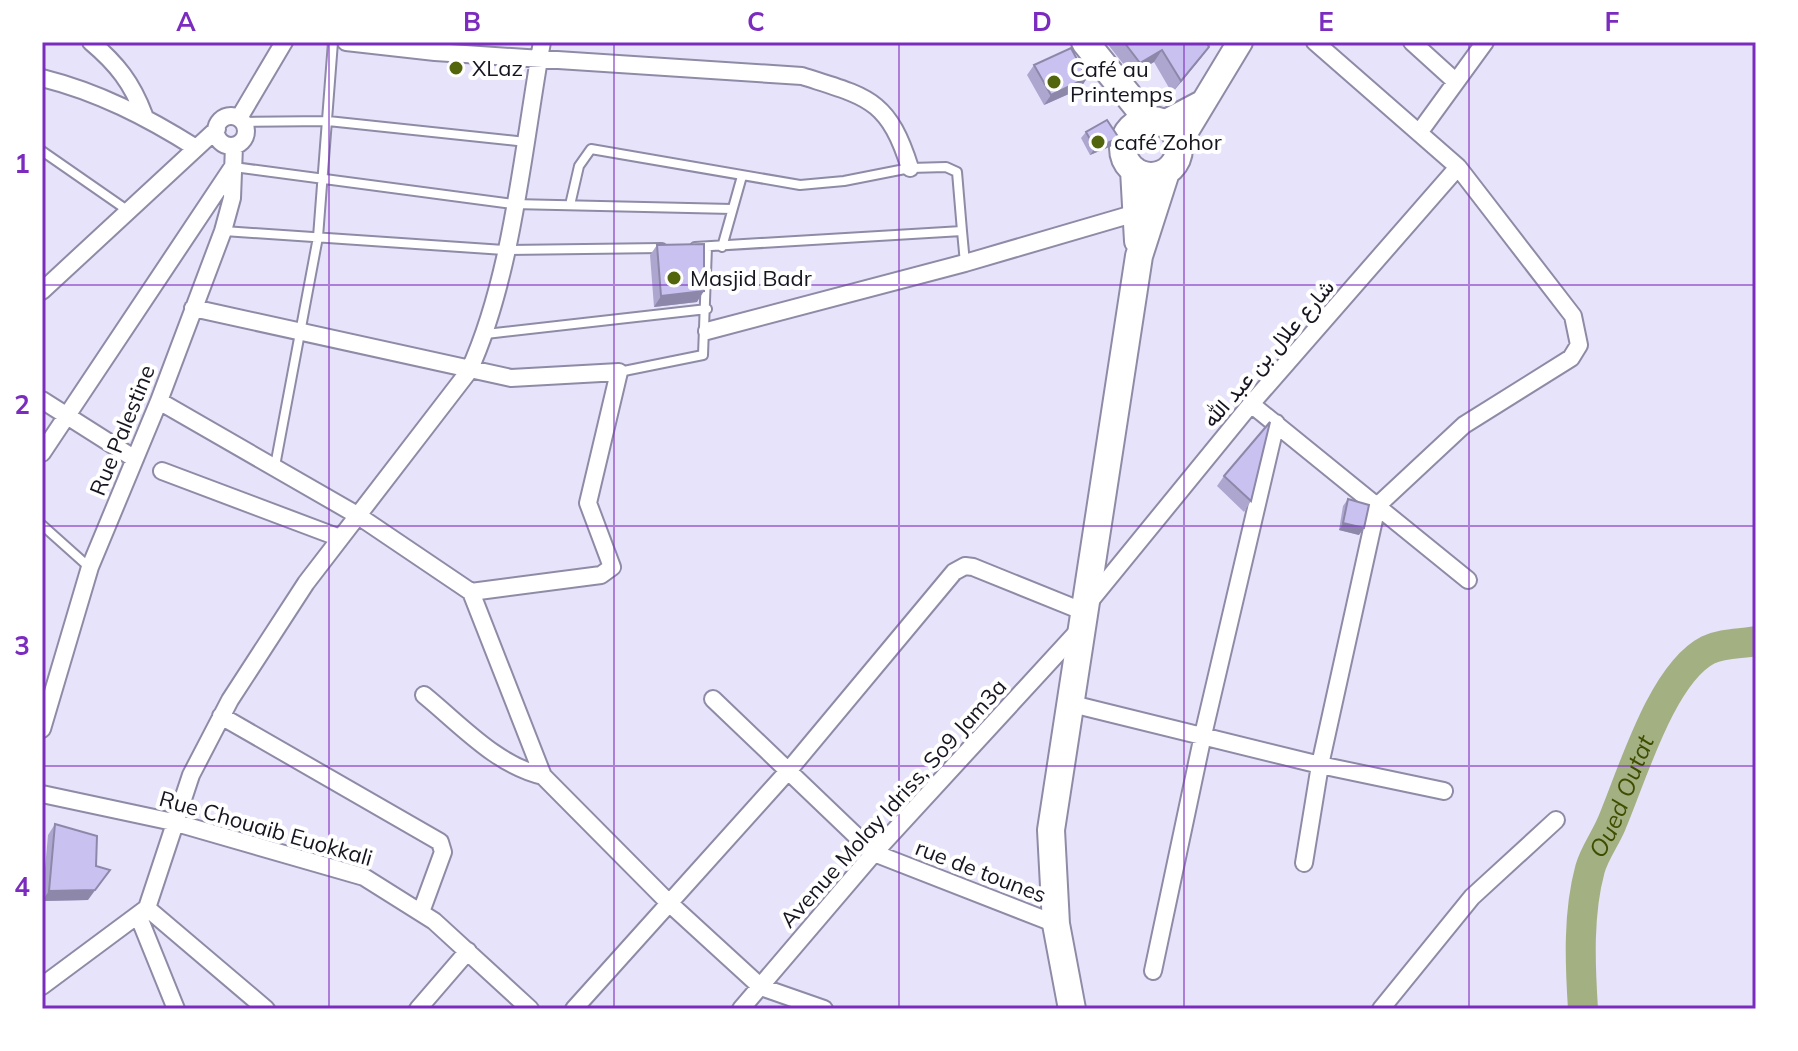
<svg xmlns="http://www.w3.org/2000/svg" width="1798" height="1051" viewBox="0 0 1798 1051" font-family="Mulish,Vazirmatn,sans-serif">
	<style>
		.lines { fill: none; stroke-linecap: round; stroke-linejoin: round }
		.river { stroke: #a3b081; stroke-width: 30 }
		.lane-casing { stroke: #8e8ba6; stroke-width: 12 }
		.street-casing { stroke: #8e8ba6; stroke-width: 20 }
		.secondary-casing { stroke: #8e8ba6; stroke-width: 28 }
		.primary-casing { stroke: #8e8ba6; stroke-width: 30 }
		.lane { stroke: #fff; stroke-width: 8 }
		.street { stroke: #fff; stroke-width: 16 }
		.secondary { stroke: #fff; stroke-width: 24 }
		.primary { stroke: #fff; stroke-width: 26 }
		.wall { fill: #ada7cf }
		.shaded-wall { fill: #8d88a9 }
		.building { fill: #c9c2f1; stroke: #8d88a9; stroke-width: 2 }
		.grid { fill: none; stroke: #7b2cbf; stroke-width: 2; stroke-opacity: 0.55 }
		.poi-dot { fill: #52640c; stroke: #fff; stroke-width: 3 }
		.labels { text-anchor: middle; dominant-baseline: central; stroke-width: 8; stroke-linejoin: round; paint-order: stroke }
		.poi-label { font-size: 22px; fill: #171620; stroke: #fff; text-anchor: start }
		.street-label { font-size: 22px; fill: #171620; stroke: #fff }
		.water-label { font-size: 24px; font-style: italic; fill: #3e4d00; stroke: #fff }
		.neatline { fill: none; stroke: #7b2cbf; stroke-width: 3 }
		.grid-label { font-size: 26px; text-anchor: middle; font-weight: bold; fill: #7b2cbf }
	</style>
	<rect width="100%" height="100%" fill="#e6e3fb"/>
	<g class="lines">
		<path class="river" id="s1" d="M1583,1009C1580,963 1578,913 1590,869C1594,854 1605,839 1611,825C1631,779 1661,674 1708,650C1723,643 1740,644 1756,641"/>
		<defs>
			<path id="lane" d="M243,122L328,121L526,142
				M42,151L127,210
				M234,167L513,204L732,209
				M570,205L579,166L591,149L800,185L844,181L910,168L946,167L957,172L962,231
				M224,231L504,250L662,248
				M695,247L962,231L965,263
				M722,247L742,176
				M486,334L707,309
				M619,372L703,355L707,247
				M275,466L318,237L333,42
				M42,525L89,567"/>
			<path id="street" d="M91,42C117,64 132,83 144,115
				M346,42L435,52L802,76C867,97 888,98 910,168
				M1412,42L1455,81
				M42,78C98,92 147,117 196,148
				M216 131a15 15 0 1 1 30 0a15 15 0 1 1-30 0Z
				M239,118L284,42
				M1421,130L1485,42
				M42,291L217,129
				M193,308L511,378L619,372L588,503L612,567L601,575L471,592
				M707,331L965,263L1136,213
				M42,400L135,459
				M159,401L357,515L471,592L543,776L668,902L761,987L824,1009
				M1251,404L1468,580
				M42,453L232,168
				M162,471L340,538
				M424,695C461,725 496,765 543,776
				M713,699L874,853L1056,924
				M1068,703L1320,765L1377,506L1464,425L1571,358L1579,345L1573,316L1458,167
				M221,716L440,842L443,852L421,912
				M42,729L90,567L159,401L223,231L232,198L234,146
				M42,794L173,822L364,877L434,921L530,1009
				M1304,863L1320,765L1444,791
				M147,908L266,1009
				M138,915L176,1009
				M1153,971L1203,735L1276,423
				M42,986L147,908L191,775L230,700L306,583L469,371C513,274 523,147 542,42
				M418,1009L468,951
				M574,1009L789,770L954,572L965,566L973,567L1082,611L1251,404L1458,167L1315,42
				M741,1009L874,853L1079,630
				M1381,1009L1472,897L1556,820"/>
			<path id="secondary" d="M1164,123L1202,103
				M1179,143L1240,42"/>
			<path id="primary" d="M1085,42L1148,120
				M1123 148a28 28 0 1 1 56 0a28 28 0 1 1-56 0Z
				M1134,170L1138,241
				M1072,1009L1056,924L1051,830L1139,256L1166,172"/>
		</defs>
		<use href="#lane" class="lane-casing"/>
		<use href="#street" class="street-casing"/>
		<use href="#secondary" class="secondary-casing"/>
		<use href="#primary" class="primary-casing"/>
		<use href="#lane" class="lane"/>
		<use href="#street" class="street"/>
		<use href="#secondary" class="secondary"/>
		<use href="#primary" class="primary"/>
	</g>
	<path class="wall" d="M1106,42H1212L1200,59L1172,93L1154,62L1132,75Z
		M1034,65L1087,78L1080,89L1044,105L1027,75Z
		M1086,132L1114,145L1090,155L1081,138Z
		M657,245L697,302L654,307L650,255Z
		M1224,476L1251,501L1244,512L1217,486Z
		M1348,499L1359,535L1339,530L1343,506Z
		M55,824L88,900L42,901L48,835Z"/>
	<path class="shaded-wall" d="M1209,47L1200,59L1172,93L1181,81Z
		M1162,50L1154,62L1132,75L1140,63Z
		M1087,78L1080,89L1044,105L1051,95Z
		M1119,138L1114,145L1090,155L1095,148Z
		M704,291L697,302L654,307L661,296Z
		M1343,523L1364,528L1359,535L1339,530Z
		M110,870L88,900L42,901L49,891Z"/>
	<path class="building" d="M1124,42H1206L1209,47L1181,81L1162,50L1140,63Z
		M1071,48L1087,78L1051,95L1034,65Z
		M1107,120L1119,138L1095,148L1086,132Z
		M704,244V291L661,296L657,245Z
		M1270,422L1251,501L1224,476Z
		M1348,499L1369,505L1364,528L1343,523Z
		M55,824L97,836L96,866L110,870L95,890L49,891Z"/>
	<path class="grid" d="M329,42V1009M614,42V1009M899,42V1009M1184,42V1009M1469,42V1009M42,285H1756M42,526H1756M42,766H1756"/>
	<g class="poi-dot">
		<circle cx="456" cy="68" r="8"/>
		<circle cx="1054" cy="82" r="8"/>
		<circle cx="1098" cy="142" r="8"/>
		<circle cx="674" cy="278" r="8"/>
	</g>
	<g class="labels">
		<g class="poi-label">
			<text x="472" y="68">XLaz</text>
			<text x="1070" y="69">Café au<tspan x="1070" dy="25">Printemps</tspan></text>
			<text x="1114" y="142">café Zohor</text>
			<text x="690" y="278">Masjid Badr</text>
		</g>
		<g class="street-label">
			<text transform="translate(1268 353) rotate(-49)">شارع علال بن عبد الله</text>
			<text transform="translate(122 430) rotate(-68)">Rue Palestine</text>
			<text transform="translate(893 803) rotate(-48)">Avenue Molay Idriss, So9 Jam3a</text>
			<text transform="translate(266 828) rotate(16)">Rue Chouaib Euokkali</text>
			<text transform="translate(981 871) rotate(21)">rue de tounes</text>
		</g>
		<g class="water-label">
			<text stroke="none"><textPath href="#s1" startOffset="220">Oued Outat</textPath></text>
		</g>
	</g>
	<rect width="1798" height="1051" fill="none" stroke="#ffffff" stroke-width="88"/>
	<rect x="44" y="44" width="1710" height="963" class="neatline"/>
	<g class="grid-label">
		<text x="186" y="31">A</text>
		<text x="472" y="31">B</text>
		<text x="756" y="31">C</text>
		<text x="1042" y="31">D</text>
		<text x="1326" y="31">E</text>
		<text x="1612" y="31">F</text>
		<text x="22" y="173">1</text>
		<text x="22" y="414">2</text>
		<text x="22" y="655">3</text>
		<text x="22" y="896">4</text>
	</g>
</svg>
